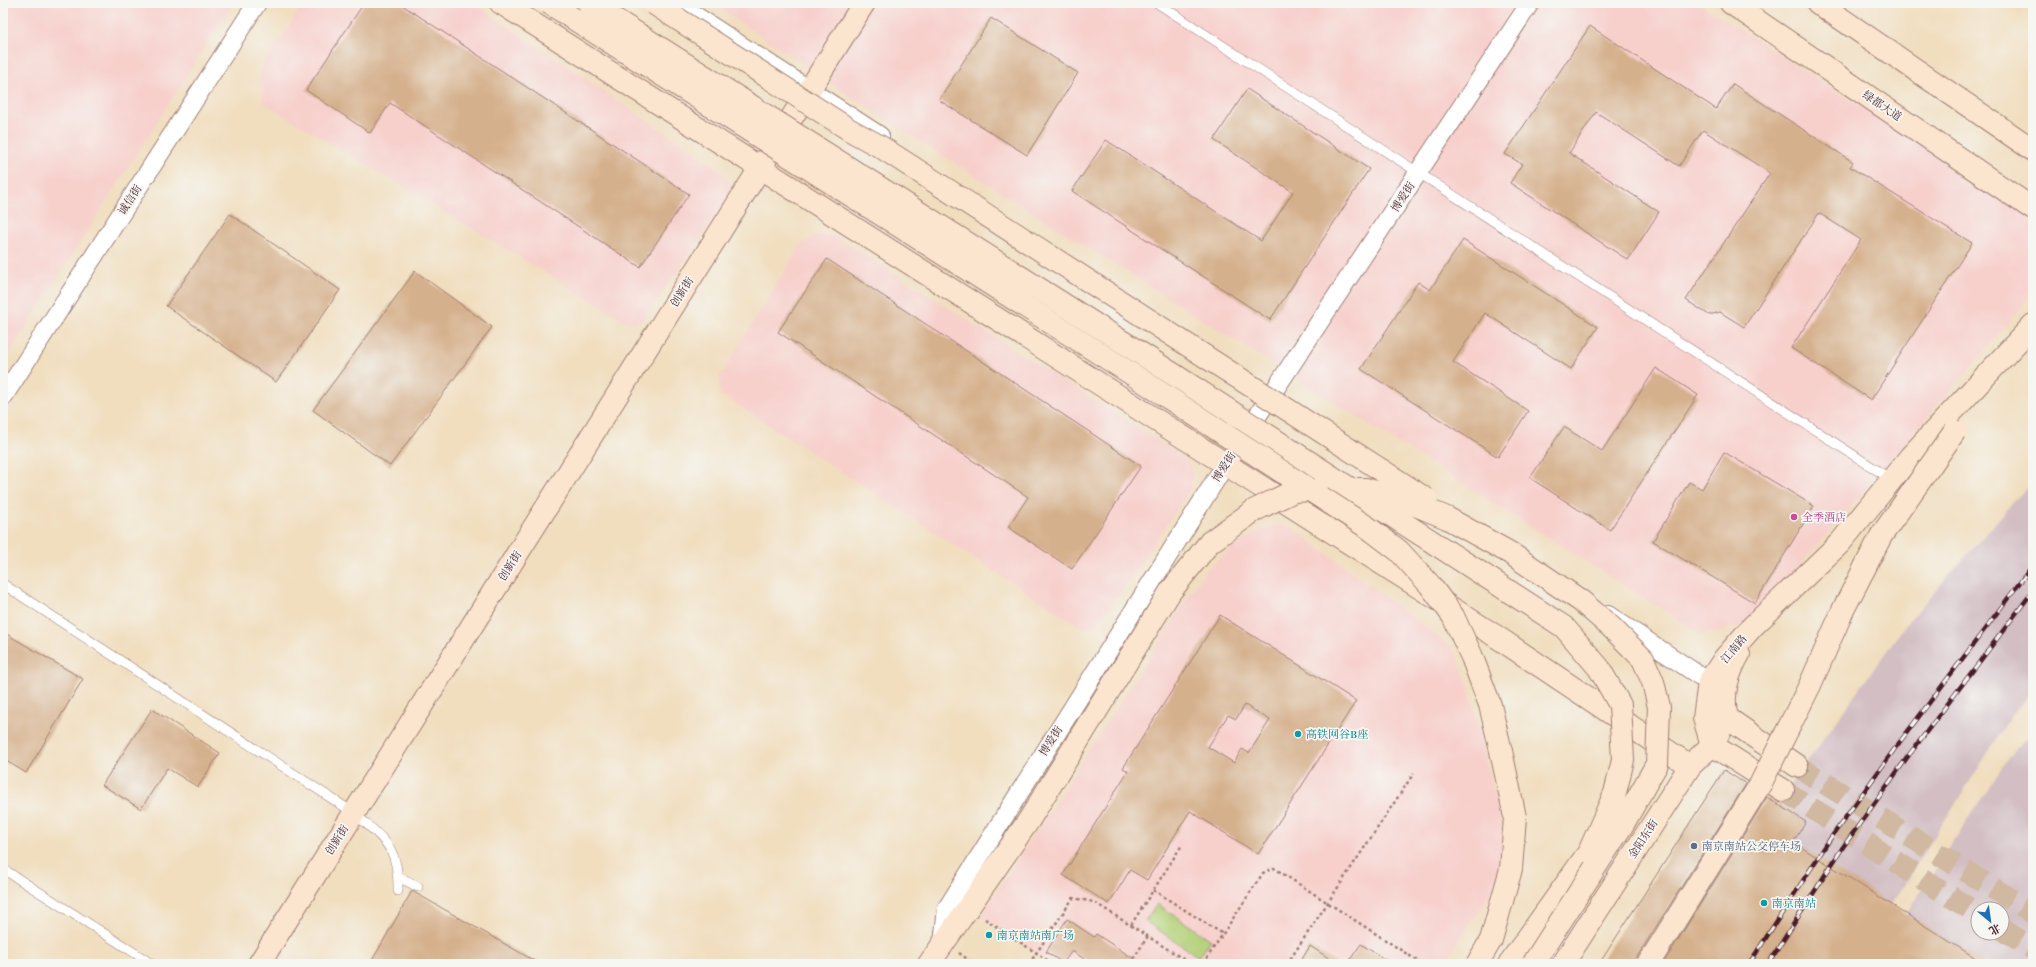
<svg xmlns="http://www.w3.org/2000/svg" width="2036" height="967" viewBox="0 0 2036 967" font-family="'IM FELL French Canon','Noto Serif SC',serif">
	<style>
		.built { fill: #f7d0cc }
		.industrial { fill: #d2bec3; fill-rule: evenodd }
		.green { fill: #b2d077; stroke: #7e7851 }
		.building { fill: #d5b08c; fill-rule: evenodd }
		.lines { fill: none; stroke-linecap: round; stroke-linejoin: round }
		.secondary-tunnel { stroke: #d0b8a1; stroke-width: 22; stroke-dasharray: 22 11; stroke-linecap: butt }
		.lane-casing { stroke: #9e7e75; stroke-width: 10 }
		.street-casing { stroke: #9e7e75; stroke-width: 20 }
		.secondary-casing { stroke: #9e7e75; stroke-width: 24 }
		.path { stroke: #9e7e75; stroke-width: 2.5; stroke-dasharray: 3 3; stroke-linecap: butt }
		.lane { stroke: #fff; stroke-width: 9 }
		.street { stroke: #fff; stroke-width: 18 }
		.secondary { stroke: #fce5cf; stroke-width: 22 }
		.rail-casing { stroke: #4a1f2b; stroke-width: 4.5 }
		.rail { stroke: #f6f6f2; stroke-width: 3; stroke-dasharray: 9; stroke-linecap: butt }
		.secondary-bridge-casing { stroke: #9e7e75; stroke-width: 24; stroke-linecap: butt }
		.secondary-bridge { stroke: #fce5cf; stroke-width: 22 }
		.hotel-dot { fill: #d1479c; stroke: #f6f6f2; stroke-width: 1.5 }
		.culture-dot { fill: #0f9aa8; stroke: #f6f6f2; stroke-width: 1.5 }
		.service-dot { fill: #5c6f8a; stroke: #f6f6f2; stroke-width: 1.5 }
		.labels { text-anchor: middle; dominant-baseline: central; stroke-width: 3.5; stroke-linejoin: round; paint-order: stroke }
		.street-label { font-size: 11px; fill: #4a1f2b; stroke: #f6f6f2 }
		.hotel-label { font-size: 11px; fill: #b23c85; stroke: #f6f6f2; text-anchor: start }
		.culture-label { font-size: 11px; fill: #0d838f; stroke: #f6f6f2; text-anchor: start }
		.service-label { font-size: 11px; fill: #4e5e75; stroke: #f6f6f2; text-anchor: start }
	</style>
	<rect width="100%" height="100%" fill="#f6f6f2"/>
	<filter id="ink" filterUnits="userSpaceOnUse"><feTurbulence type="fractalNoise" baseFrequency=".025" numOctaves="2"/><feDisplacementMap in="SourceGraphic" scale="8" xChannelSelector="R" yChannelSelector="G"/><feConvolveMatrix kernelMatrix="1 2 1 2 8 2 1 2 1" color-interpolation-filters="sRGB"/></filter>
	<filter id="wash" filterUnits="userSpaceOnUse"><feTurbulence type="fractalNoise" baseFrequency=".012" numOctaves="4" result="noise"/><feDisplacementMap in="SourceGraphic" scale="16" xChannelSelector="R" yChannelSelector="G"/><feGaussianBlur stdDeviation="0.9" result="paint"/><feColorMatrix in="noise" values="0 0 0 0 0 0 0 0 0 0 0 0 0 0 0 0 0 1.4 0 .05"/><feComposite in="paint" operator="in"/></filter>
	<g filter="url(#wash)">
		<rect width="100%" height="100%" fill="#f1debf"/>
		<path class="built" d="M3,3H233L3,363Z
			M304,3H473L719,169L729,181L731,189L728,201L641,322H627L264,103L260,70Z
			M711,3H1698L2033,215V294L1749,625L1703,635L902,130Z
			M822,234L833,235L1181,455L1189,463L1193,475L1191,489L1097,626L1084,629L721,394L719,378L800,246L811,238Z
			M1277,525L1290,526L1453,648L1467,681L1501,822L1503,861L1495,887L1443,964H1053L981,916L1206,570L1233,547L1257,532Z"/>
		<path class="industrial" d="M2033,480V687L2005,726L1853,964H1672L1766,819L1906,624Z
			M2033,731V964H1874L2009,756ZM1978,909H2002V933H1978Z"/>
		<path class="green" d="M1157,904L1211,940L1199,957L1145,921Z"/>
		<g id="blocks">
			<path class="building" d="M364,3H399L689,194L640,267L390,103L370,133L306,90Z
				M991,18L1078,73L1027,155L939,100Z
				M1590,26L1716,109L1733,84L1853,162L1850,167L1972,243L1871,400L1791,348L1861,240L1819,213L1744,327L1720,312L1709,315L1686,300L1770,173L1703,130L1679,166L1596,112L1569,153L1659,212L1628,260L1510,183L1522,164L1505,154Z
				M1247,89L1369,169L1270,320L1072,191L1106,140L1261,241L1293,192L1214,140Z
				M230,214L340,290L276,382L166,306Z
				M1463,240L1598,327L1571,369L1485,313L1453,362L1528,411L1498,457L1361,369L1418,282L1430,290Z
				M827,259L1141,466L1072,569L1008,527L1028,497L778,332Z
				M415,271L492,327L390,466L313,410Z
				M1656,368L1698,395L1610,530L1530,478L1564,427L1602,451Z
				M1724,452L1814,506L1755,603L1653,541L1689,482L1702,489Z
				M1220,615L1356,701L1258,854L1190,811L1147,880L1130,870L1109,904L1063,875L1128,771L1123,768ZM1245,705L1270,720L1249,753L1242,749L1234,763L1208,747L1228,715L1236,719Z
				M3,632L83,679L26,773L3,759Z
				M152,709L220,753L198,787L167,768L141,809L102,785Z
				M1724,770L1746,784L1637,957L1636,964H1599Z
				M1767,797L1806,822L1793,842L1985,964H1663Z
				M412,891L540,964H370Z
				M1067,919L1094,937L1096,934L1142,964H1092L1072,951L1063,963L1046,952Z
				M1361,944L1392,964H1347Z
				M1310,946L1338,964H1299Z"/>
		</g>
	</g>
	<g filter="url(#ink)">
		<use href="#blocks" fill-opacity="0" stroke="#9e7e75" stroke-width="1"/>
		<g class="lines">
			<path class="secondary-tunnel" d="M1797,766L2033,913
				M1783,790L1978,914
				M2002,929L2033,949"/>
			<defs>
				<path id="lane" d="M1157,3L1892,480
					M3,584L354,813C385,841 399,846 398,891
					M3,869L152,964
					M398,877L418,887"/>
				<path id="street" d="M676,3L880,136
					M3,397L257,3
					M1608,615L1709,682L1722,683
					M943,943L947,908L1225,465L1530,3"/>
				<path id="secondary" d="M501,3L1494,635L1690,766
					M1731,3L2033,209
					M1818,3L2033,150
					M1739,654C1728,674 1721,694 1727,718L1797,766
					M1783,790L1712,745L1704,718L1709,682L1724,659L1753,626L1840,543L1910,457L2033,325
					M259,964L864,3
					M929,964L1029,820
					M1509,964L1589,852
					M1563,964L1690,766L1712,745L1727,718"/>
			</defs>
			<use href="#lane" class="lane-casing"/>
			<use href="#street" class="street-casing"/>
			<use href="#secondary" class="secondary-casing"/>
			<path class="path" d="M1153,890L1223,934
				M985,919L1053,964
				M1131,925L1182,845
				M959,953L974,964
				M1029,964L1073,898L1094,902L1191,964
				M1130,964L1148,936
				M1203,964L1263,873L1274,868L1421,963
				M1287,964L1414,773"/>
			<use href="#lane" class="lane"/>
			<use href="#street" class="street"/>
			<use href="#secondary" class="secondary"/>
			<defs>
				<path id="rail" d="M1749,964L1830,839L1896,747L2033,565
					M1768,964L1843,847L1909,755L2033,591"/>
			</defs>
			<use href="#rail" class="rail-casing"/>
			<use href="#rail" class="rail"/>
			<defs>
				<path id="secondary-bridge" d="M549,3L1138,378L1370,529L1399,551L1430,585L1453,616L1472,657L1490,705L1501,751L1515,817L1511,869L1491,940L1477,964
					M589,3L1148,358L1564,627L1599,668L1620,705L1623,760L1615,793L1589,852
					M653,3L850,130L881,147L1426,499
					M1357,489H1366L1406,501L1447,518L1510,553L1581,601L1611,627L1643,659L1653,682L1659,707L1657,764L1623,824L1533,964
					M1029,820L1170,592L1210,542L1255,510L1294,491L1317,490
					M1648,964L1761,783L1810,685L1843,610L1881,536L1955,431"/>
			</defs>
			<use href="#secondary-bridge" class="secondary-bridge-casing"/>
			<use href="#secondary-bridge" class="secondary-bridge"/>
		</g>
	</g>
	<circle class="hotel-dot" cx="1794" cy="517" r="4"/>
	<g class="culture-dot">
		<circle cx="1298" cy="734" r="4"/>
		<circle cx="1764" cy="903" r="4"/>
		<circle cx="989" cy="935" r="4"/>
	</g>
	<circle class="service-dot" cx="1694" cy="846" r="4"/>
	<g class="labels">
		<g class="street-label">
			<text transform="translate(1882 106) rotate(34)">绿都大道</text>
			<text transform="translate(1403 197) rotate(-57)">博爱街</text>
			<text transform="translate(130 200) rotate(-57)">诚信街</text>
			<text transform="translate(682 292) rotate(-58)">创新街</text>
			<text transform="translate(1224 467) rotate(-57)">博爱街</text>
			<text transform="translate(510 566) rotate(-58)">创新街</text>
			<text transform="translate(1734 649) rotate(-50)">江南路</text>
			<text transform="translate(1051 741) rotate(-58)">博爱街</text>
			<text transform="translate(1643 839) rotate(-57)">金阳东街</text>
			<text transform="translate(337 840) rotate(-58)">创新街</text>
		</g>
		<g class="hotel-label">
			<text x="1802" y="517">全季酒店</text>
		</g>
		<g class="culture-label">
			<text x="1306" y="734">高铁网谷B座</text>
			<text x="1772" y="903">南京南站</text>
			<text x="997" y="935">南京南站南广场</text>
		</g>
		<g class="service-label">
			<text x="1702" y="846">南京南站公交停车场</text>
		</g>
	</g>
	<rect width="2036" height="967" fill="none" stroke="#f6f6f2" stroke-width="16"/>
	<g transform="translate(1990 921) rotate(151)"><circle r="19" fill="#f6f6f2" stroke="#b1a0a2"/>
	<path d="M0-3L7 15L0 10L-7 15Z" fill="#1f6fb2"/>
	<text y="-6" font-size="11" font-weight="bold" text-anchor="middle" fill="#4a1f2b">北</text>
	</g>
</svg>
